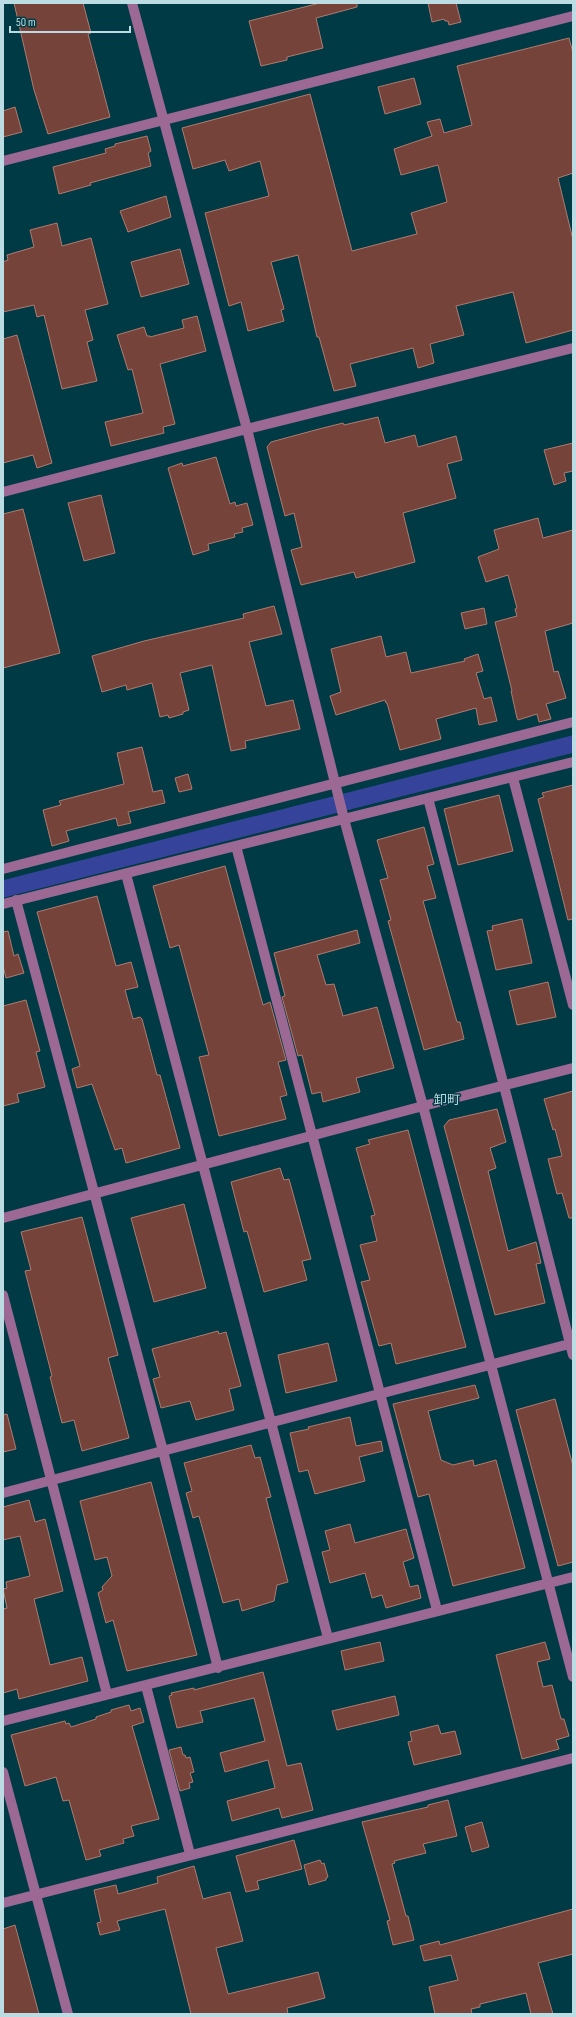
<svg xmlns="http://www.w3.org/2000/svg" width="576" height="2017" viewBox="0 0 576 2017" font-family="'Sofia Sans Condensed','Noto Sans JP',sans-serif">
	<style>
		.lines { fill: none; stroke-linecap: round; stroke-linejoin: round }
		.canal { stroke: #35449a; stroke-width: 17 }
		.building { fill: #754339; stroke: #b27a6f }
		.minor { stroke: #9c6995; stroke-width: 10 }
		.labels { text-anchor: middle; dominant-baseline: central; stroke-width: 3; stroke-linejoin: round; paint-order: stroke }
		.neighbourhood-label { font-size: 13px; fill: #bbdce2; stroke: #003b45 }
	</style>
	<rect width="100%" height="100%" fill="#003b45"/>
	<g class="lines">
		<path class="canal" d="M3,889L573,744"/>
	</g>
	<path class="building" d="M14,3H83L91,33L88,34L110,117L48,134L34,90Z
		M320,3H357V7L316,18L323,48L287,57V60L261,66L249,21Z
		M428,3H456L461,22L449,25L448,21H445L444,19L432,22Z
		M569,38L573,53V173L558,178L573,240V330L526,343L513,292L456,306L464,335L430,344L434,363L418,368L413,348L350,364L356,386L334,391L319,337H317L298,255L271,262L284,309L281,310L284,321L248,331L241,302L229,306L205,213L269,196L260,161L229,171L225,160L193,169L182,128L310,94L352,251L417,234L411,213L447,202L438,165L401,175L394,149L432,136L427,122L440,119L444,133L472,125L457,66Z
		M414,78L421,104L385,114L378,87Z
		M15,107L22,132L3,137V111Z
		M147,136L151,151L148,153L151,166L90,183L91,185L59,194L53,167L106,153L105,149L115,146V144Z
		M166,196L171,217L128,232L120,211Z
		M57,223L62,246L91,238L108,304L85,310L93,340L87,342L97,381L62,389L44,315L37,317L34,305L3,312V262L8,260L7,255L34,247L30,230Z
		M180,249L189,284L141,297L131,262Z
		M197,316L206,351L160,364L175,424L163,427L164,433L111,446L105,422L143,413L132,369L128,370L117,335L144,327L147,336H150V337L184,328L182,320Z
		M17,335L52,463L37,468L33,455L3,463V339Z
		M378,417L385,443L415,435L418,447L456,436L462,460L447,464L456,498L403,513L415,562L356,578L354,572L301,585L291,550L302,547L294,513L285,516L267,447L271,442L319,429L343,423L344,425Z
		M573,443V471L564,473L566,481L554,485L544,450Z
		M216,457L230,504L235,502L236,506L247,503L253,525L242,528L243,532L234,534L235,537L208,544L209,550L193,555L168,468L182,463L183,466Z
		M101,495L115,553L84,561L68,503Z
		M23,509L60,653L3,668V514Z
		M538,518L543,538L573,530V623L545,631L554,672L558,671L566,698L546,704L551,719L539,722L537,714L518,720L517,718L511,691H512L495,622L517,616L515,609L517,608L508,575L486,582L478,557L499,549L494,530Z
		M274,606L282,634L249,642L266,706L293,700L300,729L245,741L246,748L231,751L212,665L180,673L189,710L183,712V714L169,718L168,715L160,717L152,683L127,690L126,685L102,692L92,656L144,641L244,618L243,614Z
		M484,608L487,624L465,629L461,613Z
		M381,636L386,657L406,652L411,673L465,661L464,659L478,654L483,671L476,673L484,699L491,697L497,721L479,725L476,708L436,719L441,739L400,750L387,703H386L385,700L336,715L330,696L341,692L331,649Z
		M142,747L153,792L162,790L165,803L128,812L131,823L118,826L116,818L66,831L69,841L52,846L43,810L61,805L59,801L124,784L117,753Z
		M188,774L192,789L179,792L175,778Z
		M573,785V919L568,920L538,799L544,797L542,793Z
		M499,795L513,851L458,865L444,809Z
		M424,827L434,864L427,866L436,898L423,901L457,1022H460L464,1039L424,1050L388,921L391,920L380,880L388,878L377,840Z
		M225,866L263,1005L270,1002L286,1060L278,1062L287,1095L280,1097L286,1119L219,1136L199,1057L209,1055L179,945L170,948L153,886Z
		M97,896L116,966L131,962L138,987L125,990L133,1019L140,1017L142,1019L157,1075H160L180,1148L126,1163L122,1148L115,1150L92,1084L77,1088L72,1069L80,1066L37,912Z
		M522,919L532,963L496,970L487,931L493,930L492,926Z
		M357,930L360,943L317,955L326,985L334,984L343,1016L377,1007L394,1068L356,1078L360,1092L323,1102L321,1092L312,1094L302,1055L298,1056L282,997L285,996L274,953Z
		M8,931L14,956L18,954L24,973L6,978L3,966V932Z
		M548,982L556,1017L517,1025L509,991Z
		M26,1000L40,1051L36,1052L45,1087L17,1094L19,1102L3,1106V1006Z
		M573,1091V1218H569L562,1193L557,1194L548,1159L562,1156L555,1129L553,1130L544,1099Z
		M497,1109L506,1142L490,1148L496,1168L488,1171L508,1251L536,1242L541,1263L536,1264L545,1303L495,1315L444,1126L449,1120Z
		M408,1130L466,1347L396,1364L391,1343L379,1346L361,1282L370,1280L360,1245L377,1241L371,1216L375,1215L356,1148L370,1144L368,1140Z
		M280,1168L284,1180L289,1179L311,1259L302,1261L307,1280L264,1292L247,1231L244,1232L231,1182Z
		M184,1204L206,1288L154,1302L131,1218Z
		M82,1217L118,1355L108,1358L129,1438L82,1451L74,1420L62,1423L50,1377L52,1376L25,1271L31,1270L21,1232Z
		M218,1331L219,1334L226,1332L241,1386L229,1389L234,1410L196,1420L190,1401L161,1408L153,1379L160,1377L152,1349Z
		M328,1343L337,1381L286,1393L278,1355Z
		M475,1385L479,1398L428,1411L441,1460L453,1465L473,1460L474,1466L496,1460L525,1568L453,1586L429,1494L418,1497L393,1404Z
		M555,1399L573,1466V1562L558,1566L516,1410Z
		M7,1414L16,1449L3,1452V1415Z
		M350,1417L356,1446L381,1441L383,1451L359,1457L365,1481L315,1494L308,1470L299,1472L290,1433L309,1429L308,1427Z
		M251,1445L255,1458L260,1457L271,1497L266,1498L288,1582L277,1585L274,1601L242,1611L239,1599L223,1603L199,1516L193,1518L186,1493L192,1491L184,1463Z
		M151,1482L197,1655L127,1671L113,1620L106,1623L98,1593L103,1590L102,1587L112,1576L107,1557L95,1560L80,1501Z
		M29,1500L35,1522L45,1519L63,1591L34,1599L50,1665L82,1657L88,1681L19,1699L17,1689L3,1693V1609L7,1608L3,1589L7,1588L6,1582L30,1576L20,1536L3,1540V1507Z
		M350,1524L355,1543L406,1529L414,1558L403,1562L410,1587L418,1585L421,1598L386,1608L382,1595L372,1598L365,1573L330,1583L322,1552L330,1550L325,1531Z
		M380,1642L384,1661L345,1670L341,1651Z
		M545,1642L550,1659L537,1662L543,1687L552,1685L561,1719H564L569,1736L556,1740L559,1749L522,1759L496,1655Z
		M263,1672L287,1766L301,1763L313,1810L282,1818L279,1808L232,1821L227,1801L275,1788L268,1760L225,1772L220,1753L265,1741L254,1698L200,1711L203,1722L177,1728L169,1696L172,1695L171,1693L194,1688V1690Z
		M395,1696L399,1715L337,1730L332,1711Z
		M129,1705L131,1711L140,1708L144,1722L132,1726L159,1819L131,1826L134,1836L123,1839L124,1843L99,1850L101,1856L86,1860L69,1800L63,1801L56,1777L25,1786L11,1735L65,1721L66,1724L69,1723L71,1727L96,1719V1717L111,1712V1710Z
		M438,1725L441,1734L455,1731L461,1754L414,1765L408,1742L412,1741L410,1732Z
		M181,1747L183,1755H185L186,1758L190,1757L194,1772L190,1773L193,1782L189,1783L190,1788L180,1791L169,1750Z
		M448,1800L457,1836L423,1844L426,1853L394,1861L395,1863L392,1864L406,1916H408L414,1940L393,1945L387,1921L390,1920L362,1822L428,1807V1805Z
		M482,1822L489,1847L472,1852L465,1827Z
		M294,1840L302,1869L257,1881L259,1889L246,1892L236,1856Z
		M320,1860L322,1864L324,1863L328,1877L326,1878V1880L309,1885L304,1865Z
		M194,1866L203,1899L230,1892L243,1941L216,1948L228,1994L318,1972L325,1998L287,2008L288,2014H191L165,1909L117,1921L120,1930L100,1935L97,1923L101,1922L94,1890L116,1885L118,1894L158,1883L157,1877Z
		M573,1909V1954L538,1963L553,2014H531L526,1993L480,2004V2007L471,2009L472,2014H435L429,1987L458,1980L451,1955L424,1961L420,1946L439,1941L440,1945Z
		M15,1925L39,2014H3V1929Z"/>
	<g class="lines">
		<path class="minor" d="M132,3L247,429L344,819L423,1106L573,1677
			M3,161L573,16
			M3,492L247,429L573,348
			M513,778L573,1005
			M428,798L504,1086L573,1355
			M236,846L437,1610
			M3,869L573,722
			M126,874L328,1638
			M16,900L163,1451L218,1668
			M3,904L573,762
			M3,1218L423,1106L573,1068
			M3,1295L107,1694
			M3,1493L573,1343
			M146,1686L190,1854
			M3,1721L573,1577
			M3,1772L68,2014
			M3,1903L573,1758"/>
	</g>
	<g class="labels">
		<g class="neighbourhood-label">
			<text x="447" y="1100">卸町</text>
		</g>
	</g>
	<rect width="576" height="2017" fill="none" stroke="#bbdce2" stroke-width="8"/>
	<path d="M10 26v6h120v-6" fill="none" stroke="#bbdce2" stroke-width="2"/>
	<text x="16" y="26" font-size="12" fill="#bbdce2" stroke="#003b45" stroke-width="3" paint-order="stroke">50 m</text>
</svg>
